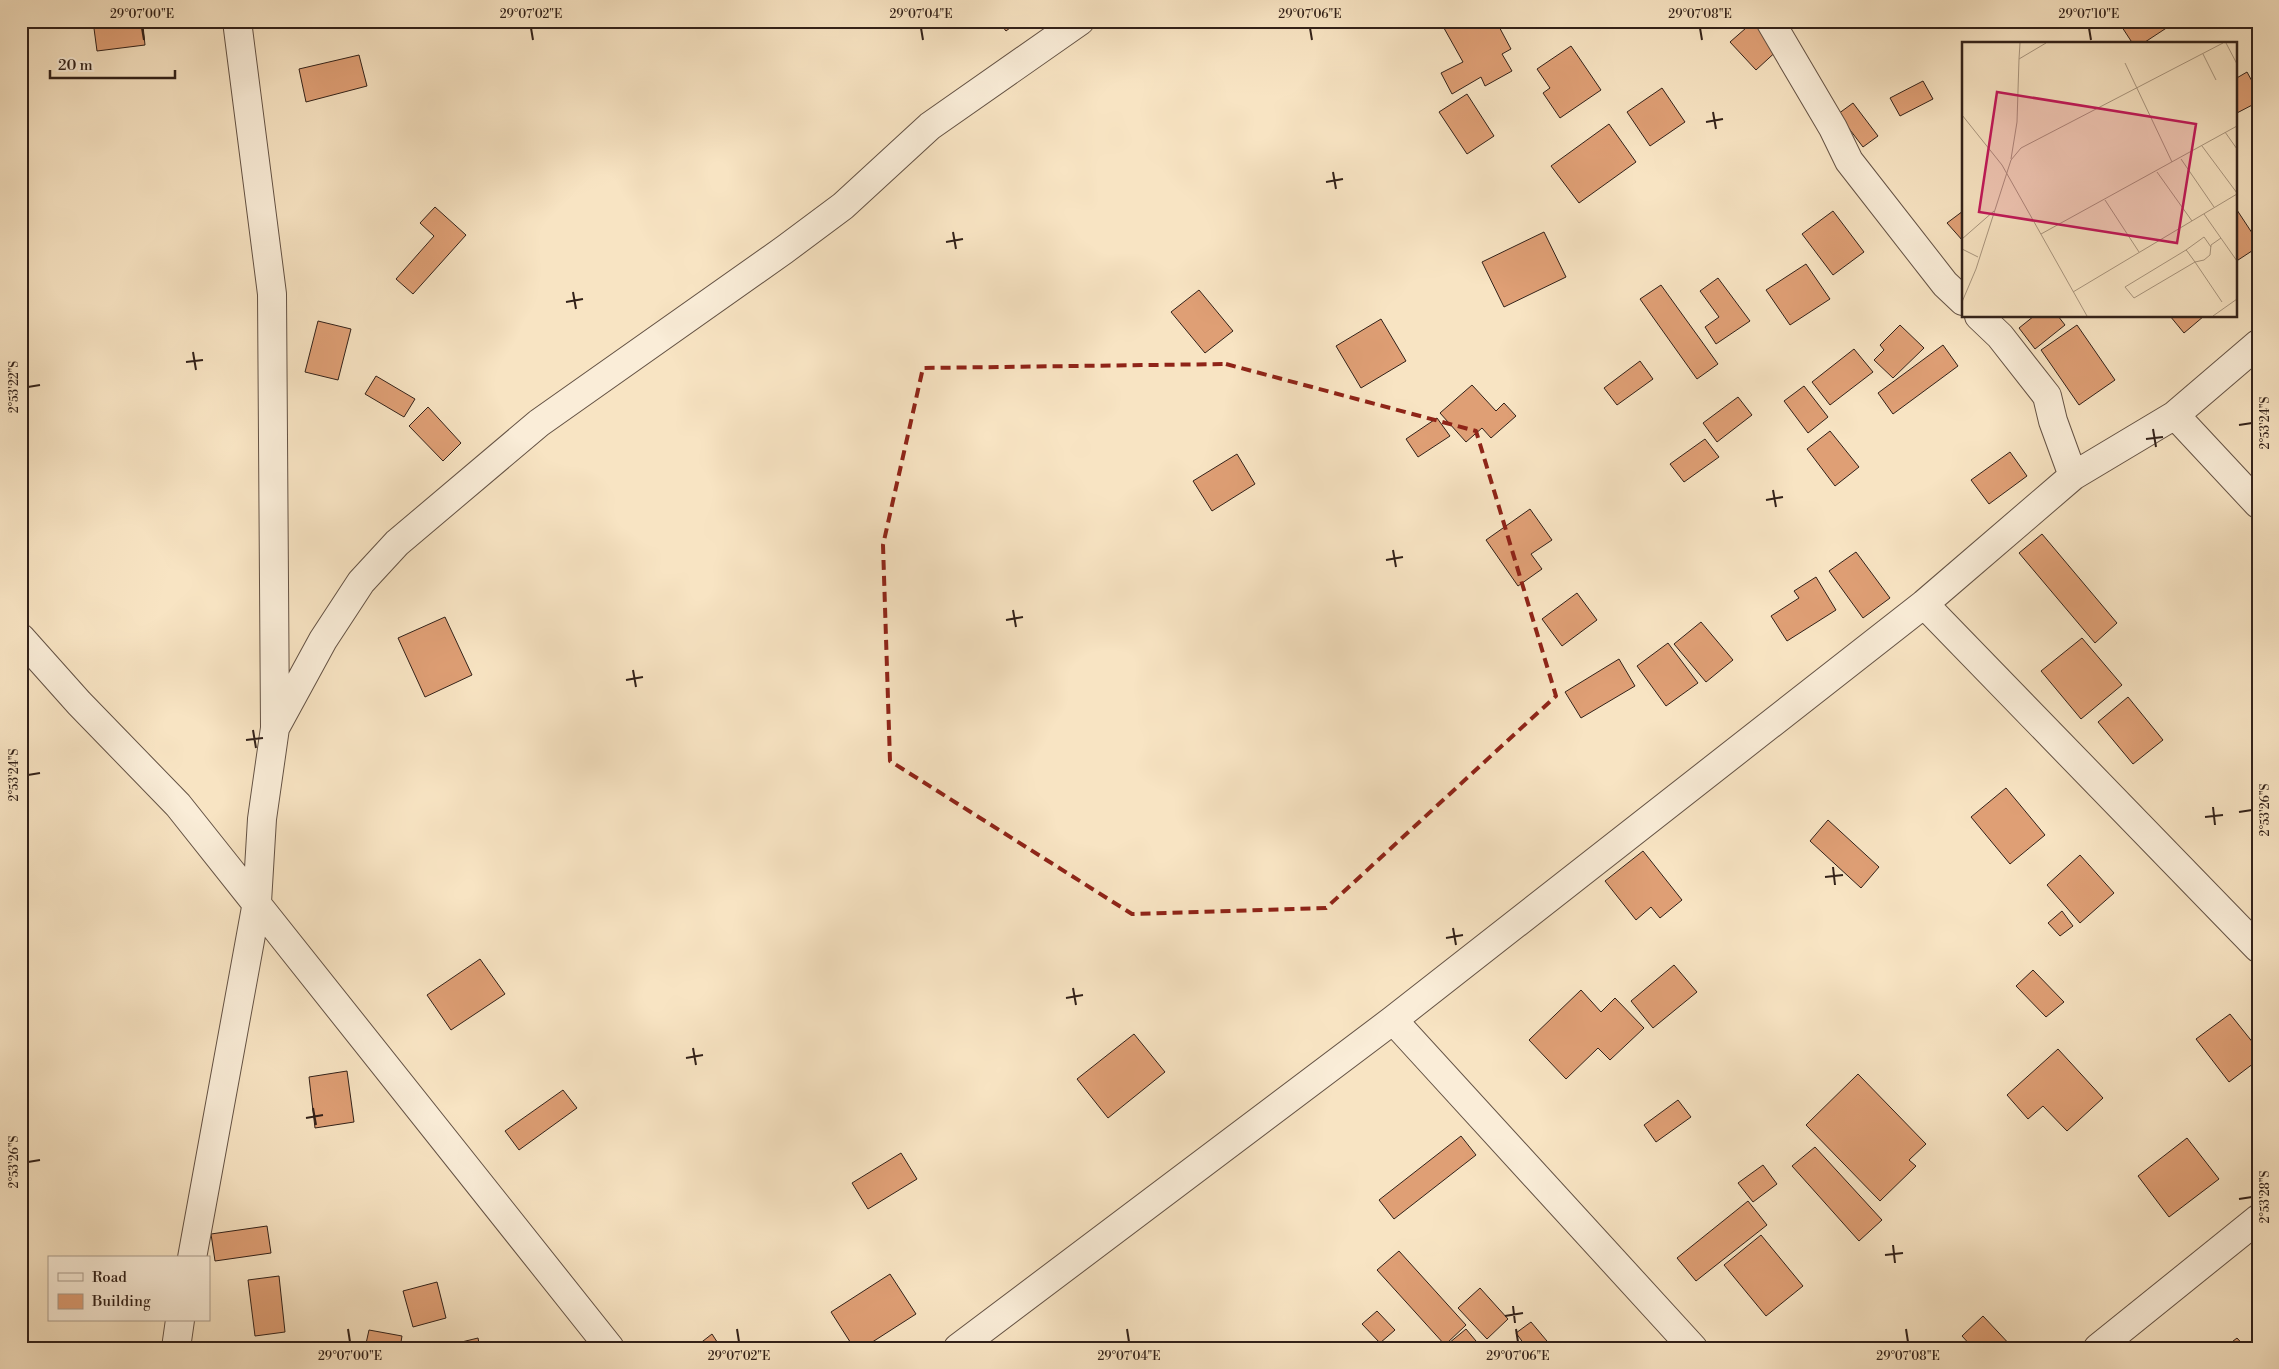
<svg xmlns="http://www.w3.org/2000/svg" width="2279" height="1369" viewBox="0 0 2279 1369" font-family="'Libre Bodoni',serif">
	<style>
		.building { fill: #df9f75; stroke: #322119 }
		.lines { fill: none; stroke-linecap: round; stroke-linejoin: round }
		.street-casing { stroke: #645244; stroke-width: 30 }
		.street { stroke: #faedd8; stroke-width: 28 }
		.marked { fill: none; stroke: #8f2418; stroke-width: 4; stroke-dasharray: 10 6; stroke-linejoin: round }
		.ticks { fill: none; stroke: #322119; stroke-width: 2 }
		.inset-road { fill: none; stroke: #a9967f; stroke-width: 1 }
		.view { fill: #c2185b; fill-opacity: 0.15; stroke: #c2185b; stroke-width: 2.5 }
		.inset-edge { fill: none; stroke: #322119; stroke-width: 2.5 }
		.neatline { fill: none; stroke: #322119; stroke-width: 2 }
		.ticks-label { font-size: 12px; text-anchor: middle; fill: #322119 }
	</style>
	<rect width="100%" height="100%" fill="#f8e4c3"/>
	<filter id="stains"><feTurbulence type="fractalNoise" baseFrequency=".004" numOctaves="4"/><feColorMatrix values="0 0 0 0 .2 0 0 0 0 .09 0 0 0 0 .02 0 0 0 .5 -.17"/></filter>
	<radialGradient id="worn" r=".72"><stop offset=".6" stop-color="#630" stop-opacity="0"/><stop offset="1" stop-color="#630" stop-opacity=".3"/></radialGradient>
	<path class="building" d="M93,21H153V24L143,26L145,45L97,51Z
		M998,21H1019L1006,31Z
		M1440,21H1496L1511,49L1502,54L1512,71L1485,86L1481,77L1452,94L1441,73L1463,62Z
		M1754,21H1757L1781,47L1756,70L1730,42Z
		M2118,21H2168L2171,25L2142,44H2133Z
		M1571,46L1601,90L1560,118L1543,93L1550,88L1537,69Z
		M359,55L367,86L306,102L299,69Z
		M2247,72L2258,92V102L2235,114V79Z
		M1923,81L1933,99L1900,116L1890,98Z
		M1662,88L1685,122L1650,146L1627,112Z
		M1467,94L1494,136L1467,154L1439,112Z
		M1853,103L1878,136L1863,147L1838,114Z
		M1609,124L1636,162L1579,203L1551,166Z
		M435,207L466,235L413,294L396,279L434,236L420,223Z
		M2235,207L2258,242V247L2235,262Z
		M1833,211L1864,252L1833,275L1802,234Z
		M1963,211V241L1947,223Z
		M1544,232L1566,277L1504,307L1482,262Z
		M1806,264L1830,299L1790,325L1766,290Z
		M1718,278L1750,321L1716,344L1705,327L1719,317L1700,291Z
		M1661,285L1718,364L1697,379L1640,299Z
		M1199,290L1233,331L1205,353L1171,312Z
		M2034,316H2058L2065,325L2035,349L2019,328Z
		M2170,316H2204L2184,333Z
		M1381,319L1406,361L1361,388L1336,346Z
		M318,321L351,329L338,380L305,372Z
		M1900,325L1924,348L1893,378L1874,360L1884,350L1880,345Z
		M2077,325L2115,380L2079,405L2041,350Z
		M1943,345L1958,366L1893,414L1878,393Z
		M1854,349L1873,372L1830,405L1812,382Z
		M1640,361L1653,379L1617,405L1604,388Z
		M376,376L415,399L404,417L365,394Z
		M1472,385L1496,411L1504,403L1516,416L1491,438L1482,428L1466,442L1440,413Z
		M1804,386L1828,417L1808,433L1784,401Z
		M1738,397L1752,415L1717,442L1703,423Z
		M428,407L461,443L443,461L409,426Z
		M1437,418L1450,436L1418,457L1406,439Z
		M1830,431L1859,467L1835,486L1807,449Z
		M1705,439L1719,457L1684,482L1670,464Z
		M2010,452L2027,476L1989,504L1971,480Z
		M1237,454L1255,484L1212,511L1193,481Z
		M1530,509L1552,540L1531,554L1542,569L1518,586L1486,540Z
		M2042,534L2117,623L2095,643L2019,553Z
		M1856,552L1890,598L1863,618L1829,571Z
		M1816,577L1836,610L1787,641L1771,616L1799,598L1794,591Z
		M1577,593L1597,620L1562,646L1542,619Z
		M445,617L472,675L425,697L398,638Z
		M1701,622L1733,660L1706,682L1674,644Z
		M2082,638L2122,685L2081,719L2041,671Z
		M1668,643L1698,683L1666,706L1637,666Z
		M1619,659L1635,686L1581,718L1565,692Z
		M2128,697L2163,740L2133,764L2098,722Z
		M2006,788L2045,835L2010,864L1971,817Z
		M1828,820L1879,867L1861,888L1810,841Z
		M1643,851L1682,900L1660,918L1651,907L1636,920L1605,881Z
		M2080,855L2114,893L2080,923L2047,885Z
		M2062,911L2073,926L2060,936L2048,923Z
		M480,959L505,994L451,1030L427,995Z
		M1674,965L1697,992L1653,1028L1631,1001Z
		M2033,970L2064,1002L2046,1017L2016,986Z
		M1581,990L1601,1012L1615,998L1644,1028L1610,1060L1598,1048L1566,1079L1529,1040Z
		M2230,1014L2258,1049V1060L2229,1082L2196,1039Z
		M1134,1034L1165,1072L1108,1118L1077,1079Z
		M2058,1049L2103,1098L2067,1131L2043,1106L2028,1119L2007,1095Z
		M347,1071L354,1122L315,1128L309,1077Z
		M1858,1074L1926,1144L1909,1160L1916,1166L1880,1201L1806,1125Z
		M563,1090L577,1108L519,1150L505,1131Z
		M1678,1100L1691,1117L1656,1142L1644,1125Z
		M1461,1136L1476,1155L1394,1219L1379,1200Z
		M2187,1138L2219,1179L2169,1217L2138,1176Z
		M1815,1147L1882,1220L1859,1241L1792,1166Z
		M901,1153L917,1179L868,1209L852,1183Z
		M1763,1165L1777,1184L1753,1202L1738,1183Z
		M1748,1201L1767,1225L1696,1281L1677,1258Z
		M267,1226L271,1253L215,1261L211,1234Z
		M1761,1235L1803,1286L1766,1316L1724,1265Z
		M1399,1251L1466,1325L1445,1345L1377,1270Z
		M890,1274L916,1314L863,1348H854L831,1312Z
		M279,1276L285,1332L255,1336L248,1280Z
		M437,1282L446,1318L413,1327L403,1291Z
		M1480,1288L1508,1319L1487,1339L1458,1308Z
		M1377,1311L1395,1330L1380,1343L1362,1324Z
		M1983,1316L2013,1348H1973L1962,1336Z
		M1531,1322L1552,1347L1527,1348L1516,1333Z
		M1466,1329L1481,1347L1443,1348Z
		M369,1330L402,1336L400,1348H365Z
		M712,1334L721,1348H694Z
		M478,1338L480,1348H437Z
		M2237,1338L2246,1348H2230L2228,1345Z"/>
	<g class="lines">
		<defs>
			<path id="street" d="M237,21L272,294L275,727
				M1770,21L1833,128L1849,161L1945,284L1963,301
				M1979,316L2000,336L2047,396L2053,421L2073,476
				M2175,415L2258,504
				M1924,604L2258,948
				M21,638L79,703L178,805L610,1348
				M1393,1020L1693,1348
				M192,1258L257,902L262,819L275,728L323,640L361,582L397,543L539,423L784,250L843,206L930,126L1080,21
				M176,1348L180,1320
				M958,1348L1393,1020L1924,604L2073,476L2175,415L2258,344
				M2098,1348L2258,1219"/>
		</defs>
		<use href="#street" class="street-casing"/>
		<use href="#street" class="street"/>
	</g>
	<path class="marked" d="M1226,364L1476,431L1556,696L1326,908L1132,914L890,761L883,545L923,368Z"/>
	<path class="ticks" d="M142,28L144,40M531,28L533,40M921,28L923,40M1310,28L1312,40M1700,28L1702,40M2089,28L2091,40M1713,112L1716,129M1706,122L1723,119M1333,172L1336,189M1326,182L1343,179M953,232L956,249M946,242L963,239M573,292L576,309M566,302L583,299M193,352L196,370M186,362L203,360M28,387L40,385M2239,425L2252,423M2153,429L2156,447M2146,439L2163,437M1773,490L1776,507M1766,500L1783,497M1393,550L1396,567M1386,560L1403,557M1013,610L1016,627M1006,620L1023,617M633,670L636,687M626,680L643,677M253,730L256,748M246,740L263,738M28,775L40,773M2213,807L2215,825M2239,812L2252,810M2205,817L2223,815M1833,867L1835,885M1825,877L1843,875M1453,928L1456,945M1446,938L1463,935M1073,988L1076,1005M1066,998L1083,995M693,1048L696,1065M686,1058L703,1055M313,1108L316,1125M306,1118L323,1115M28,1162L40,1160M2239,1199L2252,1197M1893,1245L1895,1263M1885,1255L1903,1253M1513,1306L1515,1323M1505,1316L1523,1313M348,1329L350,1342M737,1329L739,1342M1127,1329L1129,1342M1516,1329L1518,1342M1906,1329L1908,1342"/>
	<g transform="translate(1962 42)">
		<rect width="275" height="275" fill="#f8e4c3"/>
		<path class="inset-road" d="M264,1L275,22M241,12L254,38M57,17L58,1M163,21L210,120M0,73L40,123L125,274M263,90L275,107M240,104L275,151M49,117L55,80L57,17L84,1M219,117L252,165M195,130L230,179M143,158L177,210M242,172L275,219M79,192L275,84M259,196L249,203L248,213L242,218L233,220L172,256L163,245L224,208L225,209L233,220L260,260M0,197L32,169M0,207L16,215M224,208L242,195L249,205M111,250L275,152M0,260L14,227L49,118L59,106L261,1M251,274L275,257"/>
		<path class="view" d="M35,50L234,82L215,201L17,170Z"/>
		<rect width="275" height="275" class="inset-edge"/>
	</g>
	<rect width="2279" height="1369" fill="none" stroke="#f8e4c3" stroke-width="55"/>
	<rect x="48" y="1256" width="162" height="65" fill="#faedd8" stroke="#aa9b8c"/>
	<rect x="58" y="1273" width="25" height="8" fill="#faedd8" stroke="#aa9b8c"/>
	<text x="92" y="1282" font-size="15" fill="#322119">Road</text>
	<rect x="58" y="1294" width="25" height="15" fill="#df9f75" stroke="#aa9b8c"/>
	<text x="92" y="1306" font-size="15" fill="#322119">Building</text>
	<path d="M50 70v8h125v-8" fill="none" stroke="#322119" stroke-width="2.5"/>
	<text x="58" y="70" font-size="15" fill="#322119" stroke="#faedd8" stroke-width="4" paint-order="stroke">20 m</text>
	<rect x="28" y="28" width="2224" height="1314" class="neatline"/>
	<g class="ticks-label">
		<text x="142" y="18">29°07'00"E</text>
		<text x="531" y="18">29°07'02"E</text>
		<text x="921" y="18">29°07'04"E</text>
		<text x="1310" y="18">29°07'06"E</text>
		<text x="1700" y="18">29°07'08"E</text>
		<text x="2089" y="18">29°07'10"E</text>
		<text transform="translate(14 387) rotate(-90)" y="4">2°53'22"S</text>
		<text transform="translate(2265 423) rotate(-90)" y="4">2°53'24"S</text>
		<text transform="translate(14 775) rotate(-90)" y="4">2°53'24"S</text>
		<text transform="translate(2265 810) rotate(-90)" y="4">2°53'26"S</text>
		<text transform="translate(14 1162) rotate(-90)" y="4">2°53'26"S</text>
		<text transform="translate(2265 1197) rotate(-90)" y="4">2°53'28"S</text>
		<text x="350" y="1360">29°07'00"E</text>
		<text x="739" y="1360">29°07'02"E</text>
		<text x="1129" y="1360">29°07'04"E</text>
		<text x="1518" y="1360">29°07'06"E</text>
		<text x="1908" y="1360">29°07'08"E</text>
	</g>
	<rect width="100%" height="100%" filter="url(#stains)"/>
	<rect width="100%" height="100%" fill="url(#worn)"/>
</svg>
